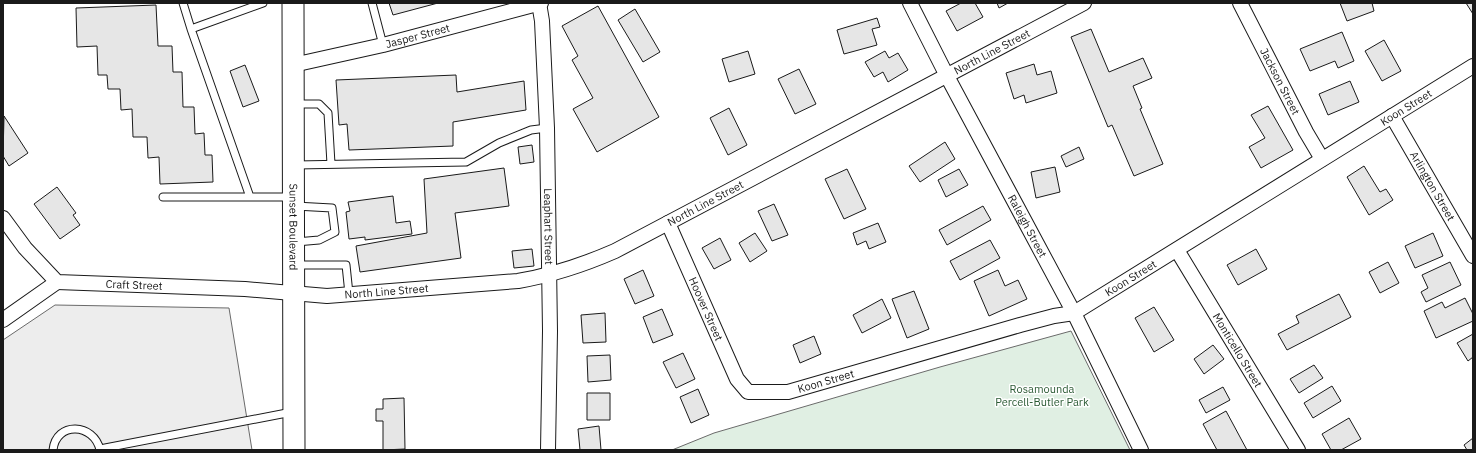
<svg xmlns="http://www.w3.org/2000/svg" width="1476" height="453" viewBox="0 0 1476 453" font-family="'IBM Plex Sans',sans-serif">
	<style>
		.green { fill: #e0efe3; stroke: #6a6a6a }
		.parking { fill: #ededed; stroke: #6a6a6a }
		.building { fill: #e6e6e6; stroke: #1a1a1a }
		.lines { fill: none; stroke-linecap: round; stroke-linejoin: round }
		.service-casing { stroke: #1a1a1a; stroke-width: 9 }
		.minor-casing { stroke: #1a1a1a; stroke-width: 16 }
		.primary-casing { stroke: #1a1a1a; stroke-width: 23 }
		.service { stroke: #fff; stroke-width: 7 }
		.minor { stroke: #fff; stroke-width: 14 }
		.primary { stroke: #fff; stroke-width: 21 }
		.labels { text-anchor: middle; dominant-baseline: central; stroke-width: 3; stroke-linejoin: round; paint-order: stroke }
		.street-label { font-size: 11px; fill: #1a1a1a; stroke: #fff }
		.park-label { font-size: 11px; fill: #2b5a34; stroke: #fff }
	</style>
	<rect width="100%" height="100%" fill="#fff"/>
	<path class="green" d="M1071,331L1130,450H672L714,433L940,367Z"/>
	<path class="parking" d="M55,305L229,308L252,450H3V340Z"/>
	<path class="building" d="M389,3H438L393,15Z
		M961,3H975L983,17L957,31L946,11Z
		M997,3H1008L999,8Z
		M1340,3H1372L1374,11L1347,21Z
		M1466,3H1473V14Z
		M156,5L158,46H172L173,72H182L183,107H194L195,134L204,133L205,155H212L213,182L160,184L159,157L148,158L147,137H133L132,109L121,110L120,89H108L107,75H98L97,46L77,47L76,8Z
		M598,6L659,117L597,152L573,109L593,98L572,60L578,56L562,26Z
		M635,9L660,52L643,62L618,20Z
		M877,18L880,27L872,29L877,45L844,54L837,30Z
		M1091,29L1109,72L1143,58L1152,78L1133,86L1142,108L1140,109L1163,164L1134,176L1112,125L1108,127L1071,37Z
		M1342,32L1354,61L1338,68L1335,61L1310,71L1300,49Z
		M1384,40L1401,71L1382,81L1365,51Z
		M748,51L755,74L729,82L722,59Z
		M885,51L889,58L898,53L908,70L888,82L883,72L874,77L865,62Z
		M1034,64L1037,75L1051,71L1057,93L1026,103L1024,95L1014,99L1006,73Z
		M245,65L259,101L243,107L230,71Z
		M799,69L816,104L795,114L778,79Z
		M456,75L457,92L524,81L526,110L453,122V146L349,150L347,124L339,125L336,80Z
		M1350,81L1359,102L1328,115L1319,94Z
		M1268,106L1293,150L1261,168L1249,147L1265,138L1251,115Z
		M729,108L747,145L728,155L710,118Z
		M4,116L28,153L9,166L3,156Z
		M945,142L955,159L920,182L909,166Z
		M532,145L534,162L520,164L518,147Z
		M1079,147L1084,159L1066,167L1061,156Z
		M1364,166L1380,192L1386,189L1393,200L1369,215L1347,177Z
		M1055,167L1060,192L1036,198L1031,172Z
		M504,168L509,206L455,213L461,258L360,272L356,246L427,233L424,179Z
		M847,169L866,209L844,219L825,179Z
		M959,169L968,185L946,197L938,180Z
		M57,187L76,213L73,215L80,225L60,239L34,204Z
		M393,196L396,223L410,221L412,234L365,240V237L349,239L346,212L350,211L348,202Z
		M774,204L788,235L772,241L758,211Z
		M983,206L991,220L947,245L939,230Z
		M878,223L886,242L869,249L866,241L857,245L853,233Z
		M755,233L767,251L750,262L739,243Z
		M1433,233L1443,256L1415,268L1405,246Z
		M720,238L731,260L714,269L702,248Z
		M990,240L1000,258L960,280L950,261Z
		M532,249L534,266L514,268L512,251Z
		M1256,249L1267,269L1238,285L1227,265Z
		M1388,262L1399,283L1380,293L1369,272Z
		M1450,262L1461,285L1426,302L1421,292L1428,288L1422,275Z
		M643,270L654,296L635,304L624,279Z
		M998,270L1005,286L1018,280L1027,299L989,316L974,281Z
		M914,291L929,329L907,338L892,299Z
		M1339,294L1351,317L1287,350L1278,334L1299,323L1296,316Z
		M1465,298L1473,314V321L1436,338L1424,311L1442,302L1445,308Z
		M882,299L891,318L862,333L853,315Z
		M1154,307L1174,340L1154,352L1135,318Z
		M662,309L673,335L653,343L643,317Z
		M605,313L606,342L583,343L581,315Z
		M1473,334V357L1468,361L1457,343Z
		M814,336L821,354L800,363L793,345Z
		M1213,345L1224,359L1204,374L1194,359Z
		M683,353L695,379L676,388L663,362Z
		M610,355L611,380L588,382L587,356Z
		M1314,365L1323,378L1299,393L1290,379Z
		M1332,386L1341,401L1313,418L1304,403Z
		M1223,387L1230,400L1206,413L1199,400Z
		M698,389L709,415L691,423L680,397Z
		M587,393H610V420H587Z
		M404,398L405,449L383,450V421H376V409H383V399Z
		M1226,411L1247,450H1217L1203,424Z
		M1349,418L1361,439L1341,450H1331L1322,434Z
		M599,426L601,450H580L578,429Z
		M1473,438V450H1467L1464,445Z"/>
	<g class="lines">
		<defs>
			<path id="service" d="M183,3L191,29
				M263,3L191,29L250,197H291
				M372,3L383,45
				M295,104H319L328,113L331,164
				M296,165L466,162L499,143L531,130L547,128
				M163,197H250
				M295,206L332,208L335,232L319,240L296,242
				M296,265H346L349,294
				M100,449L292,412
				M53,450C56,421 94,423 100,450"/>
			<g id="minor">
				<path id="s1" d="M539,3L542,21L547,128L550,331L548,450"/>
				<path id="s2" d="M910,3L947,76L1074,313L1141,450"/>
				<path id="s3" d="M1240,3L1306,132L1322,159"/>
				<path id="s4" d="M293,65L383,45L541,3"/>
				<path id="s5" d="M1392,116L1473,256"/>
				<path id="s6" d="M3,218L25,248L57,282L245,289L327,296L518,281C553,275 583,265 615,251L1084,3"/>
				<path id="s7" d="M668,223L737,379L748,392H788L1020,325L1054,316L1074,313L1473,66"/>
				<path id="s8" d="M1177,250L1298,450"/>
				<path d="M3,320L57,282"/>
			</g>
			<g id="primary">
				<path id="s9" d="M293,3L294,450"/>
			</g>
		</defs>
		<use href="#service" class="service-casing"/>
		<use href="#minor" class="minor-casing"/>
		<use href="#primary" class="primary-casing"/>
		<use href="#service" class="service"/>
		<use href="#minor" class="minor"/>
		<use href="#primary" class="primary"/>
	</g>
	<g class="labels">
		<g class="street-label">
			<text stroke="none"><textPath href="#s4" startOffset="128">Jasper Street</textPath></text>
			<text stroke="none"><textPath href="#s6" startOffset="1074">North Line Street</textPath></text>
			<text stroke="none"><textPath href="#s3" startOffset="88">Jackson Street</textPath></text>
			<text stroke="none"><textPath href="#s7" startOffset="915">Koon Street</textPath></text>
			<text stroke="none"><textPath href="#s5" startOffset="81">Arlington Street</textPath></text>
			<text stroke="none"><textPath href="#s6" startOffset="750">North Line Street</textPath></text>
			<text stroke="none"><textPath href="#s9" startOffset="224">Sunset Boulevard</textPath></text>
			<text stroke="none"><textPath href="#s1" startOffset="224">Leaphart Street</textPath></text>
			<text stroke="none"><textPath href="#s2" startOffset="252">Raleigh Street</textPath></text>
			<text stroke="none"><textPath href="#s7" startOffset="591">Koon Street</textPath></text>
			<text stroke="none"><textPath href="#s6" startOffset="161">Craft Street</textPath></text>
			<text stroke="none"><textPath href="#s6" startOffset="414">North Line Street</textPath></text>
			<text stroke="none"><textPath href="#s7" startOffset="94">Hoover Street</textPath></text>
			<text stroke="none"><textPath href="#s8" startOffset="117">Monticello Street</textPath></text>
			<text stroke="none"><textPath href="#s7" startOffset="267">Koon Street</textPath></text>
		</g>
		<g class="park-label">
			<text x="1042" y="389">Rosamounda<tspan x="1042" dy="13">Percell-Butler Park</tspan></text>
		</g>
	</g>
	<rect width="1476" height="453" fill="none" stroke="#1a1a1a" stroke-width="8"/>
</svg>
